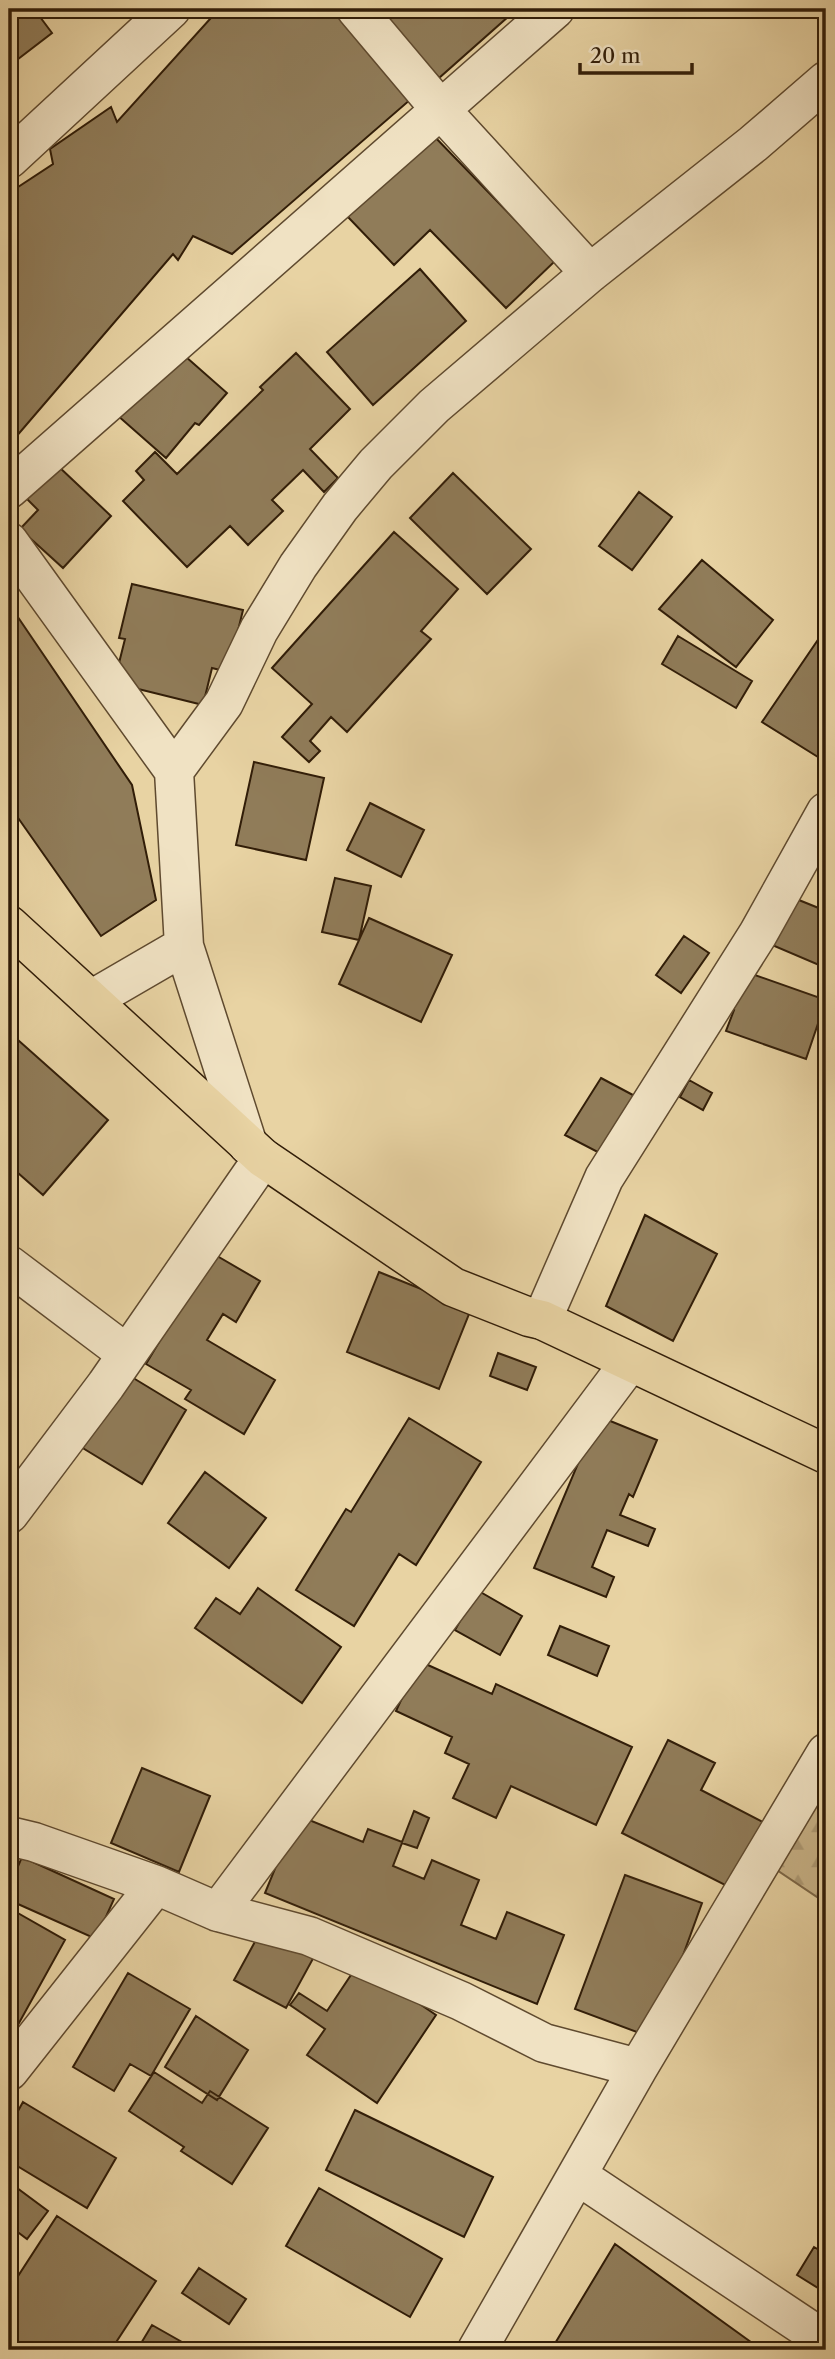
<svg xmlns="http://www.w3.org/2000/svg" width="835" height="2359" viewBox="0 0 835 2359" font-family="'Libre Caslon Text',serif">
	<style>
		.forest { fill: url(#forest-firs); stroke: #7d6848; stroke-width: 2 }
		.building { fill: #907c59; stroke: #311d08; stroke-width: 2 }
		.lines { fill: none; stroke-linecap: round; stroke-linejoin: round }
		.minor-casing { stroke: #5f4a2f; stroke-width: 41 }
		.major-casing { stroke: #311d08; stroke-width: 41 }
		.minor { stroke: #f0e2c3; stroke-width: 38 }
		.major { stroke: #e8d3a3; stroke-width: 38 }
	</style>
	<defs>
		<pattern id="forest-firs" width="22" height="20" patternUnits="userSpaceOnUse" patternTransform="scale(1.75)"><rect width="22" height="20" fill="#c9b489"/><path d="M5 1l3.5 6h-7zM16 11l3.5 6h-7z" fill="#ad9a75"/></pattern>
	</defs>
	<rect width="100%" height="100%" fill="#e8d3a3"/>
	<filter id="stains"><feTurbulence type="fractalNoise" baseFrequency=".00286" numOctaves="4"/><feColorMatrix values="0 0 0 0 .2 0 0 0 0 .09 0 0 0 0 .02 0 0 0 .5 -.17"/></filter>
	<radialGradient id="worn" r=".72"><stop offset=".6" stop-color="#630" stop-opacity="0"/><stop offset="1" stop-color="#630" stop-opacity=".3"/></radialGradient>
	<path class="forest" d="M826,1796V1903L762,1860Z"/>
	<path class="building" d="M9,9H34L52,33L9,66Z
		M219,9H333L411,99L232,254L193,236L178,260L173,254L9,445V193L53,164L50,149L111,107L117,122Z
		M379,9H517L439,78Z
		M431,133L555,261L506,308L430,230L394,265L347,216Z
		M420,269L466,321L373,405L327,352Z
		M177,349L227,393L199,425L195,423L166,458L117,415Z
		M296,353L350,409L310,449L338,478L324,492L303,470L272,500L283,511L248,545L230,526L187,567L123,501L144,480L136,471L155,452L177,474L263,390L260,387Z
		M58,466L111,516L63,568L20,529L38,510L27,499Z
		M453,473L531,549L487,594L410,518Z
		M639,492L672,517L632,570L599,546Z
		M394,532L458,589L421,631L431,639L347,732L331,717L310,741L320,751L309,762L282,737L312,704L272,668Z
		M702,560L773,620L736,667L659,609Z
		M132,584L243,610L228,672L212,668L203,705L114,683L125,639L119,638Z
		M9,604L132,785L156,900L101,936L9,805Z
		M826,628V762L762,722Z
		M678,636L752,681L736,708L662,664Z
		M254,762L324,778L306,860L236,845Z
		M370,803L424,830L401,877L347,850Z
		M335,878L371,886L359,940L322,932Z
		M784,894L826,911V968L765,942Z
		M369,918L452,955L421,1022L339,984Z
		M684,936L709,953L681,993L656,975Z
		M732,967L826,1000L806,1059L726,1031L734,1010L718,1004Z
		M9,1032L108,1120L43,1195L9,1165Z
		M601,1078L646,1102L613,1160L565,1135Z
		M689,1080L712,1093L703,1110L680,1097Z
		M645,1215L717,1254L673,1341L606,1306Z
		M212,1253L260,1281L236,1322L223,1314L207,1340L275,1380L244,1434L185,1399L191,1390L146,1364Z
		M379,1272L471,1309L439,1389L347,1352Z
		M498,1353L536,1367L527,1390L490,1376Z
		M125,1373L186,1410L142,1484L81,1447Z
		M598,1416L657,1440L633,1497L629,1494L620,1515L655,1529L648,1546L607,1530L592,1567L614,1577L606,1597L534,1568Z
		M409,1418L481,1462L416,1565L399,1554L354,1626L296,1590L346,1509L351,1512Z
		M205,1472L266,1518L229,1568L168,1523Z
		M258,1588L341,1647L302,1703L195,1628L216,1598L240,1614Z
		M477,1590L522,1616L500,1655L455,1630Z
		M560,1626L609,1646L597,1676L548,1655Z
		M419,1661L492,1694L496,1684L632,1747L596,1825L511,1786L496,1818L453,1798L469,1764L445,1753L452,1737L396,1711Z
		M668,1740L715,1763L701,1790L763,1822L731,1888L622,1833Z
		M142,1768L210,1796L179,1872L111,1843Z
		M414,1811L429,1818L417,1848L402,1843L393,1866L424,1879L432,1860L479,1880L461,1925L496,1939L507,1912L564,1935L537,2004L265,1893L297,1815L363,1842L368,1829L402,1842Z
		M22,1857L114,1899L96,1939L9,1900V1887Z
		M625,1875L702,1903L653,2038L575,2009Z
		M9,1908L65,1940L9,2041Z
		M263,1927L315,1955L286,2008L234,1980Z
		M359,1963L436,2015L377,2103L307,2055L325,2029L290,2005L299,1993L327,2011Z
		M128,1973L190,2009L151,2076L130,2064L114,2091L73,2067Z
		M196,2016L248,2050L217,2100L165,2067Z
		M154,2072L202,2103L210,2091L268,2128L232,2184L181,2151L184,2147L129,2111Z
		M23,2102L116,2158L87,2208L9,2161V2127Z
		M355,2110L493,2177L464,2237L326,2170Z
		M9,2182L48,2211L27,2239L11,2227L9,2229Z
		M319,2188L442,2259L410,2317L286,2246Z
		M57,2216L156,2281L111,2350H9V2290Z
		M615,2244L755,2345L752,2350H551Z
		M814,2247L826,2254V2293L797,2275Z
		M199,2268L246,2299L229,2324L182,2293Z
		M152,2325L196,2350H137Z"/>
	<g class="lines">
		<defs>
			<path id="minor" d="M356,9L441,110L590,273
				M9,159L171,9
				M9,489L555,9
				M9,542L174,771
				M91,1000L184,946
				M248,1145L184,946L174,771L224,703L259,630L298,566L340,507L376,464L434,406L590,273L753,144L826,81
				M9,1265L127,1354
				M542,1320L604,1178L758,934L826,812
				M9,1514L106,1385L263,1158
				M9,1836L34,1842L156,1885L218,1912L309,1936L461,2001L544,2043L638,2068
				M218,1912L630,1362
				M9,2071L156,1885
				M577,2175L826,2341
				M477,2350L638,2068L826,1753"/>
			<path id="major" d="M9,925L263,1158L453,1287L529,1317L542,1320L826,1454"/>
		</defs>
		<use href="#minor" class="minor-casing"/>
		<use href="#major" class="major-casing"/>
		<use href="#minor" class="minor"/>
		<use href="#major" class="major"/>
	</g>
	<rect width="835" height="2359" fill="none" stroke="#e8d3a3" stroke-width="35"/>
	<rect x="10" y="10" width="814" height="2338" fill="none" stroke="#311d08" stroke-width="3.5"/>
	<rect x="18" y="18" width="800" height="2324" fill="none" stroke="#311d08" stroke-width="2"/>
	<path d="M580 63v10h112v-10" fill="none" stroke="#311d08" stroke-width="3.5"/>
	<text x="590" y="63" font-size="21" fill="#311d08" stroke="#f0e2c3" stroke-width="5" paint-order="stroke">20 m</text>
	<rect width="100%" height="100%" filter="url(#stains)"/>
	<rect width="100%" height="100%" fill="url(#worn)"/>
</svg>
